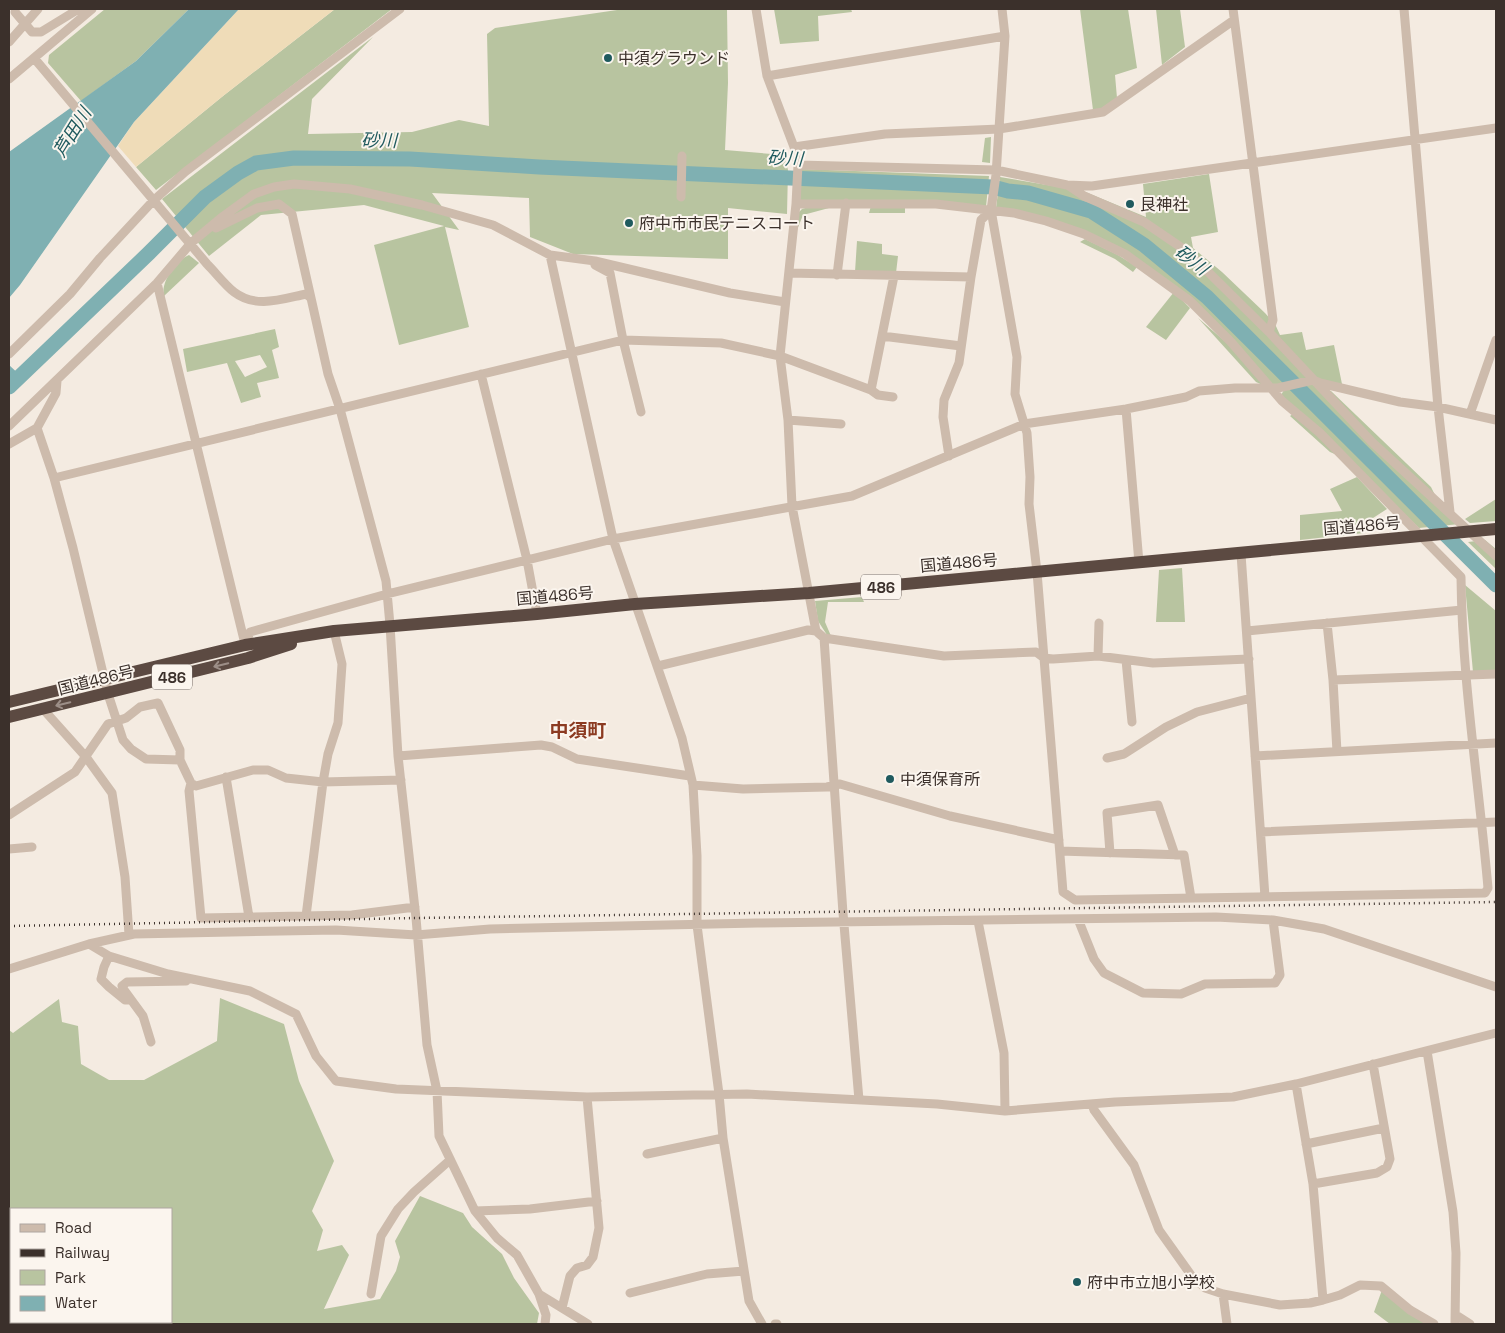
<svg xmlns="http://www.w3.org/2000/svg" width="1505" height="1333" viewBox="0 0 1505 1333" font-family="'Space Grotesk','Noto Sans JP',sans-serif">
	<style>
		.green { fill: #b8c4a0; fill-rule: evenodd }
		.sand { fill: #efdcb8 }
		.water { fill: #7fb0b2 }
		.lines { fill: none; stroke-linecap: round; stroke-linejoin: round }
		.river { stroke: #7fb0b2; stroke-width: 15 }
		.minor { stroke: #cdbbac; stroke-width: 9 }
		.highway { stroke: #5c4a42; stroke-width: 12 }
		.rail { stroke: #3b302b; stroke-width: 2.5; stroke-dasharray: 1 4; stroke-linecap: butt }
		.oneway { stroke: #9c8e87 }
		.poi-dot { fill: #1f5a5e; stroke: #fbf5ee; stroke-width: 2 }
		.labels { text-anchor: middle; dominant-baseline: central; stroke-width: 4; stroke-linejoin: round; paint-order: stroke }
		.shield { fill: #fbf5ee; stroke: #756b66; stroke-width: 1 }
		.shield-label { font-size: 15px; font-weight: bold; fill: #3b302b }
		.poi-label { font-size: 16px; fill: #3b302b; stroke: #fbf5ee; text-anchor: start }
		.street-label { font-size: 16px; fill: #3b302b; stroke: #fbf5ee }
		.water-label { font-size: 18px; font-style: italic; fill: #1f5a5e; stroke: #fbf5ee }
		.quarter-label { font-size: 19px; font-weight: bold; fill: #8c3b22; stroke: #fbf5ee }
	</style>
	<rect width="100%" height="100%" fill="#f4ebe1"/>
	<path class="green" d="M105,9H189L136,61L81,101L48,63L49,55Z
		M335,9H392L156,190L136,167L223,96Z
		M616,9H727L728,83L725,150L784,155L788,170L787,214L728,208V259L573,254L530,237L529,198L432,193L459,230L445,227L469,327L399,345L374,245L444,226L364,205L261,215L209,256L162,199L373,37L312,99L308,134L412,132L459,120L489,126L487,34L495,28L617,10Z
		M774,9H851L852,12L818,16L819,41L780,44Z
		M1080,9H1128L1137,68L1115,75L1117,98L1103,109L1093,110Z
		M1156,9H1180L1185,47L1162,65Z
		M991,137L990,163L982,162L985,138Z
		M801,169L989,176L986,207L800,201Z
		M1209,174L1218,232L1191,237L1193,248L1222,272L1265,313L1275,324L1280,335L1302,332L1306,350L1334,345L1342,384L1271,385L1192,299L1125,250L996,208L1000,177L1083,191L1146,217L1143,184Z
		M812,206L829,208L803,215L797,230V214L802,209Z
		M871,206L905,208V213H869Z
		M1085,239L1118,255L1137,267L1133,272L1115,259L1080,242Z
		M857,241L882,244V254L898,256L896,273L855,272Z
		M189,255L199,263L164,296C160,282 177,260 189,255Z
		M1174,292L1190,308L1166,340L1146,327Z
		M1198,318L1227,343L1265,386L1256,382Z
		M275,329L279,347L272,350L279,378L257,383L261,397L241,403L227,363L187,372L183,349ZM260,355L267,367L245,377L235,361Z
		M1313,384L1460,524L1419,528L1281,395L1284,390Z
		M1324,388L1331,391L1431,487L1436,497L1374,440Z
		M1293,414L1316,433L1337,455L1330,452L1290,416Z
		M1357,477L1387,509L1359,527L1364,533L1300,540V515L1342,511L1330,489Z
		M1496,499V521L1470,523L1465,519Z
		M1485,540L1496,549V569L1468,542Z
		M1182,568L1185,622H1156L1159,570Z
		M1465,585L1496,611V670L1473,672Z
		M862,597L864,602H828L825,622L831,636L827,635L818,621L815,601Z
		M220,998L284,1024L299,1081L334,1161L312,1211L323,1230L317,1251L342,1245L349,1255L324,1309L380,1299L396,1271L400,1257L395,1241L420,1196L463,1213L472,1227L502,1254L514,1278L539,1313L537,1324H9V1030L13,1033L59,999L62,1022L78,1026L81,1064L109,1080H144L217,1041ZM11,1209H171V1322H11Z
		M1382,1290L1428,1324H1390L1374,1312Z"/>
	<path class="sand" d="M239,9H335L223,96L136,167L118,146L134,122Z"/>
	<path class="water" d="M189,9H239L134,122L20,285L9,298V152L136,61Z
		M9,365L23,378L9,391Z"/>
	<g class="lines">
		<path class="river" d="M9,387L149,253L205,197L238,173L256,163L294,158L410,159L539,167L993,187L1008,191L1028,193L1091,211L1144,245L1207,297L1496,585"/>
		<path class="minor" d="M756,9L767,76L794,147L798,165L796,204L780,356L788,420L792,506L816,631L824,638L843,913L859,1100
			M1233,9L1273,320L1269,332
			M1404,9L1438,407L1450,512
			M15,12L32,32H41L77,10L86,14
			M9,42L38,9
			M34,58L207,264C216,273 224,284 234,292C256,309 282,299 306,294L311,298L328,374L340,409L386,581L390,625L398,756L416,918L427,1045L437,1091L439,1136L475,1211L497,1238L517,1255L539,1294L588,1324
			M767,76L1005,36
			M9,79L92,9
			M794,147L885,134L999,129L1103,112L1234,20
			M798,165L996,170L1067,185L1092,186L1496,128
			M1069,186L1084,196L1144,222L1188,252L1269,332L1372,442L1496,556
			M681,197L682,156
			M796,204H936L1014,213L1046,221L1084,234L1125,254L1190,301L1231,342L1282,401L1320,433L1461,577C1462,681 1479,784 1488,888L1485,893L1075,900L1063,892L1037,572L1029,504L1030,477L1027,433L1015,394L1017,357L991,210L981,220L971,277L959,363L944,400L943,417L949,456
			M991,210L996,175L1005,36L1002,9
			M216,228L257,208L279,204L292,214L311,298
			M550,255L613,539L682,738L693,785L697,856V925L719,1094L723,1138L749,1301L762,1324
			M595,265L610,273L623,340L641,412
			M789,273L971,277
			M837,275L846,203
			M157,283L245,644
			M882,336L961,346
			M9,354L70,294L100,258L153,201L185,172L400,9
			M481,374L527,560L537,614
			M871,390L894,276
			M1126,409L1139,563
			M1470,414L1496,340
			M788,420L841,424
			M9,426L157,283L191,243L221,218L254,194L274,187L294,184L350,189L422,205L493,225L550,255L595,261L730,293L785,302
			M37,428L54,478L73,548L108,694L123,740L131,749L146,759L180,760L191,783L196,786L253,770H268L286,778L323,782L401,780
			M9,444L37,428L56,393L57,381
			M54,478L623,340L721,343L780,356L871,390L878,395L893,397
			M1241,554L1265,897
			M1327,623L1333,680L1337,752
			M1247,631L1462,610
			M824,638L944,656L1036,652L1044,658L1053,659L1098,656L1153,663L1249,659
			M245,645L250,632L387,594L613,539L852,496L1024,424L1126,409L1186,397L1199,391L1235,388H1278L1313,380L1320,383L1400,402L1438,407L1496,420
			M1098,656L1099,623
			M1126,660L1132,722
			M658,666L808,630L816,631
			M1333,680L1496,674
			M43,709L86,757L112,793L125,877L129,935
			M398,756L541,745L552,747L577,759L690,776
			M1255,756L1496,743
			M1107,758L1124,754L1166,727L1197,712L1251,698
			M226,777L249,917
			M191,783L189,791L201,918L352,915L415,907
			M693,785L743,789L827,787L840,784L950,816L1059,840
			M9,815L75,772L108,724L126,718L140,707L158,703L180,750V760
			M1261,832L1496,822
			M9,849L32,847
			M1060,851L1184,855L1191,898
			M1110,853L1107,813L1158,805L1175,855
			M306,916L323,782L328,754L338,723L342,664L334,631
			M1078,919L1094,959L1104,973L1143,993L1181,994L1205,984L1275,983L1280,975L1273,920
			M978,921L1004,1053L1005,1111
			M89,944L109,956L168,974L250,991L296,1014L316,1056L336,1081L396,1089L587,1097L747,1094L937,1104L1005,1111L1115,1102L1233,1097L1296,1084L1496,1033
			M109,956L104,967L101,979L109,987L125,1000H130
			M9,969L89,944L134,934L336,930L416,935L490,929L757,923L1216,917L1273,920L1324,929L1496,987
			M151,1042L143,1016L124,990L122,986L127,982L186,981
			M1427,1051L1453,1212L1456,1253L1455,1324
			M1296,1084L1313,1184L1323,1300
			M1092,1104L1094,1110L1134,1165L1159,1230L1191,1275L1205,1288L1223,1294L1280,1305L1310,1303L1323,1300L1340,1295L1360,1285L1381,1286L1410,1310L1434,1324
			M1306,1144L1384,1128
			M647,1154L723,1138
			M1313,1184L1377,1173L1387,1167L1390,1159L1373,1064
			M475,1211L530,1209L597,1201
			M630,1293L707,1274L744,1271
			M371,1294L381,1236L398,1209L414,1192L450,1160
			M539,1294L546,1315L545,1324
			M1223,1294L1227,1324
			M562,1308L570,1276L577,1268L587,1265L593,1257L599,1228L587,1097
			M1456,1315L1470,1324
			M775,1324H777"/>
		<path class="highway" d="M9,702L245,645L334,631L537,614L635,604L809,593L1496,529
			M9,717L248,658L291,644"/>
		<path class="rail" d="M9,926L416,918L1496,902"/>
	</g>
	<defs><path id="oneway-shaft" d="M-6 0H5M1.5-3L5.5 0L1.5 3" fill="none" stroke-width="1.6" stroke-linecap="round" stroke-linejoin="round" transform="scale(1.25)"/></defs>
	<g class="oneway">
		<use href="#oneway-shaft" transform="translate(221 665) rotate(166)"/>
		<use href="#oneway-shaft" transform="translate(63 704) rotate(167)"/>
	</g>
	<g class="poi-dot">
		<circle cx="608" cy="58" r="5"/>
		<circle cx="1130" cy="204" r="5"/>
		<circle cx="629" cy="223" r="5"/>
		<circle cx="890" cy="779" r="5"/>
		<circle cx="1077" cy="1282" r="5"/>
	</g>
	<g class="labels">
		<g class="shield">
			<rect x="861" y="574.5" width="40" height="25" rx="4"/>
			<rect x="152" y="664.5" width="40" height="25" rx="4"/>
		</g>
		<g class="shield-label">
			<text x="881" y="587">486</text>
			<text x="172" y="677">486</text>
		</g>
		<g class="poi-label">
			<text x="618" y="58">中須グラウンド</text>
			<text x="1140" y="204">艮神社</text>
			<text x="639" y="223">府中市市民テニスコート</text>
			<text x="900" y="779">中須保育所</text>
			<text x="1087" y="1282">府中市立旭小学校</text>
		</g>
		<g class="street-label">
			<text transform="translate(1362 526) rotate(-5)">国道486号</text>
			<text transform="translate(959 563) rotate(-5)">国道486号</text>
			<text transform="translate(555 596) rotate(-5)">国道486号</text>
			<text transform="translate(96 680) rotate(-14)">国道486号</text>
		</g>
		<g class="water-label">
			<text transform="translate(72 132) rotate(-58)">芦田川</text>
			<text transform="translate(379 140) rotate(1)">砂川</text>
			<text transform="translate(785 158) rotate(3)">砂川</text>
			<text transform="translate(1192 260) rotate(38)">砂川</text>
		</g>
		<g class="quarter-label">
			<text x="578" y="730">中須町</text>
		</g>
	</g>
	<rect width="1505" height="1333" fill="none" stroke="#3b302b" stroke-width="20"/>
	<rect x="10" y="1208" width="162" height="115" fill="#fbf5ee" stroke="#aea6a0"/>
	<rect x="20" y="1224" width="25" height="8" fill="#cdbbac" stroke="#aea6a0"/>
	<text x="55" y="1233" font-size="15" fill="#3b302b">Road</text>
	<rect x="20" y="1249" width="25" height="8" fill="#3b302b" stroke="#aea6a0"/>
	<text x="55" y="1258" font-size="15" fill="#3b302b">Railway</text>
	<rect x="20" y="1270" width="25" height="15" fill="#b8c4a0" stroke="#aea6a0"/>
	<text x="55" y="1283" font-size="15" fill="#3b302b">Park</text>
	<rect x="20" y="1296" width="25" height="15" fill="#7fb0b2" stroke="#aea6a0"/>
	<text x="55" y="1308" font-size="15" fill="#3b302b">Water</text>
</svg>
